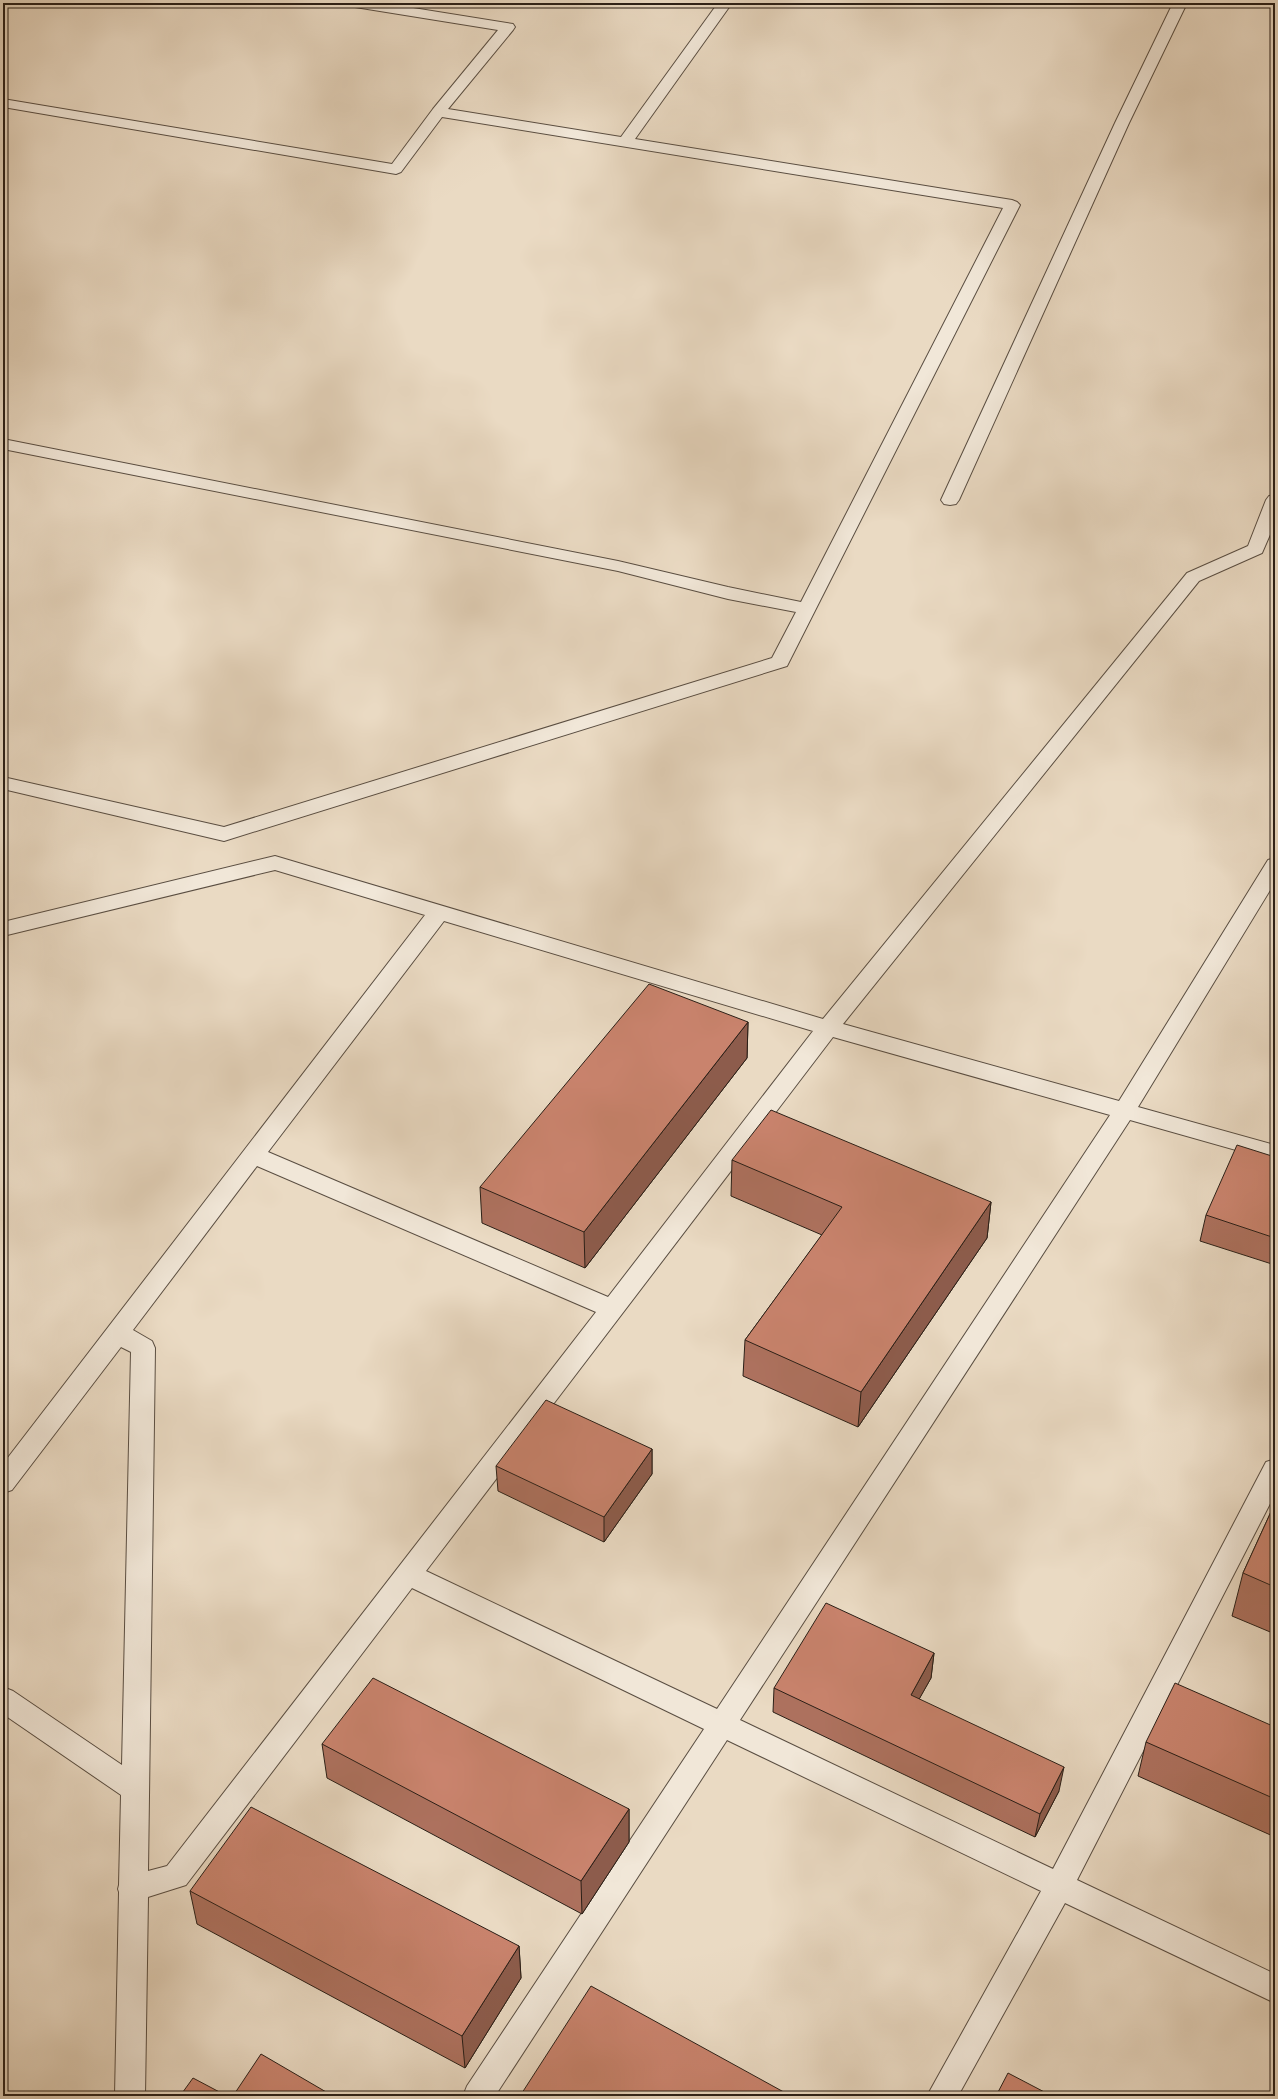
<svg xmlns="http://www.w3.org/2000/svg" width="1278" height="2099" viewBox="0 0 1278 2099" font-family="'Old Standard TT',serif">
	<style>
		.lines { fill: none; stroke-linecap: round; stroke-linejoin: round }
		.minor-casing { stroke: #5a4e42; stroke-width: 2 }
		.minor { fill: #f1e7d8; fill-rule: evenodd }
		.wall { fill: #ad715e; stroke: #2a1f17 }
		.shaded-wall { fill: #8d5c4c; stroke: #2a1f17 }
		.building { fill: #c9836d; stroke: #2a1f17 }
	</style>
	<rect width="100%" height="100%" fill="#eadac3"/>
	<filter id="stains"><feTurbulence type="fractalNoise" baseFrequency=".005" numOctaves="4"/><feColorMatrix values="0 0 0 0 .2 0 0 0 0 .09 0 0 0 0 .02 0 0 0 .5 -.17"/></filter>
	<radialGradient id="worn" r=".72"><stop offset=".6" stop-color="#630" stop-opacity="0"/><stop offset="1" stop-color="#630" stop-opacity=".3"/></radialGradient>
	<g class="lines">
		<defs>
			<path id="minor" d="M348,3H382L513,24L515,27L513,30L448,109L621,137L718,3H732L635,139L1012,200L1017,202L1020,205L787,666L224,841L3,789V777L224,827L772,658L796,612L728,599L618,571L3,449V439L618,561L728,587L801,602L1003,208L442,117L401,172L396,174L3,107V99L392,164L433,109L498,30L355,7L350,6Z
				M1173,3H1187L1129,123L959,500L956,504L950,505L944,504L941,500L1115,123Z
				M1275,495V523L1262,553L1199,581L843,1024L1119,1101L1268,860L1275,858V882L1138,1107L1275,1145V1161L1130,1120L740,1720L1053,1869L1266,1462L1275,1459V1494L1077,1880L1275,1974V2003L1065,1903L958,2096H927L1041,1891L727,1740L495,2096H463L467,2086L704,1729L412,1588L186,1885L148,1897L145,2096H115L119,1892L118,1889L119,1885L121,1795L3,1714V1687L13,1691L122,1765L131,1352L121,1347L12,1490L3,1493V1464L425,915L275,870L3,936V922L275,856L823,1019L1187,573L1248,546L1266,500L1269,496ZM444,921L813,1031L608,1297L268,1152ZM833,1037L1110,1115L717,1709L426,1571ZM257,1166L596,1312L167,1866L148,1871L155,1348L152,1341L133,1330Z"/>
		</defs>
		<use href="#minor" class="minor-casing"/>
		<use href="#minor" class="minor"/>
	</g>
	<path class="wall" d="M748,1022L747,1058L585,1268L482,1223L480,1187Z
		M1275,1157V1265L1200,1241L1206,1215Z
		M732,1160L991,1202L987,1238L858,1427L743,1376L745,1340L822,1235L731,1196Z
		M652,1449V1474L604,1542L498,1491L496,1466Z
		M1275,1503V1634L1232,1616L1243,1573Z
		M934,1653L931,1678L919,1699L1059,1791L1035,1837L773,1712L774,1688Z
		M1275,1727V1837L1138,1776L1146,1742Z
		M322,1744L629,1809V1842L582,1914L327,1778Z
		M190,1891L519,1946L521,1978L465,2068L197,1924Z"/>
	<path class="shaded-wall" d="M748,1022L747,1058L585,1268L584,1232Z
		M991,1202L987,1238L858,1427L861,1392Z
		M652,1449V1474L604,1542V1517Z
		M934,1653L931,1678L908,1719L911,1695Z
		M1064,1767L1059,1791L1035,1837L1040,1814Z
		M629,1809V1842L582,1914L581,1881Z
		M519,1946L521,1978L465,2068L462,2036Z"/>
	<path class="building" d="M649,984L748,1022L584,1232L480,1187Z
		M771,1110L991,1202L861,1392L745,1340L842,1207L732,1160Z
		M1237,1145L1275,1157V1238L1206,1215Z
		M546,1400L652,1449L604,1517L496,1466Z
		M1275,1503V1587L1243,1573Z
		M826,1603L934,1653L911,1695L1064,1767L1040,1814L774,1688Z
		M373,1678L629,1809L581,1881L322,1744Z
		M1175,1683L1275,1727V1799L1146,1742Z
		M251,1807L519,1946L462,2036L190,1891Z
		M591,1986L791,2096H520Z
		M261,2054L333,2096H233Z
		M1008,2073L1052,2096H996Z
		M193,2078L227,2096H180Z"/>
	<rect width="1278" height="2099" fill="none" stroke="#eadac3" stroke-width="16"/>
	<rect x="4" y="4" width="1270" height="2091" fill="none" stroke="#2a1f17" stroke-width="2"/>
	<rect x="8" y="8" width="1262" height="2083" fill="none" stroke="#2a1f17"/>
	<rect width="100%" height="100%" filter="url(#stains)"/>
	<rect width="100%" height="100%" fill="url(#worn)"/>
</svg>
